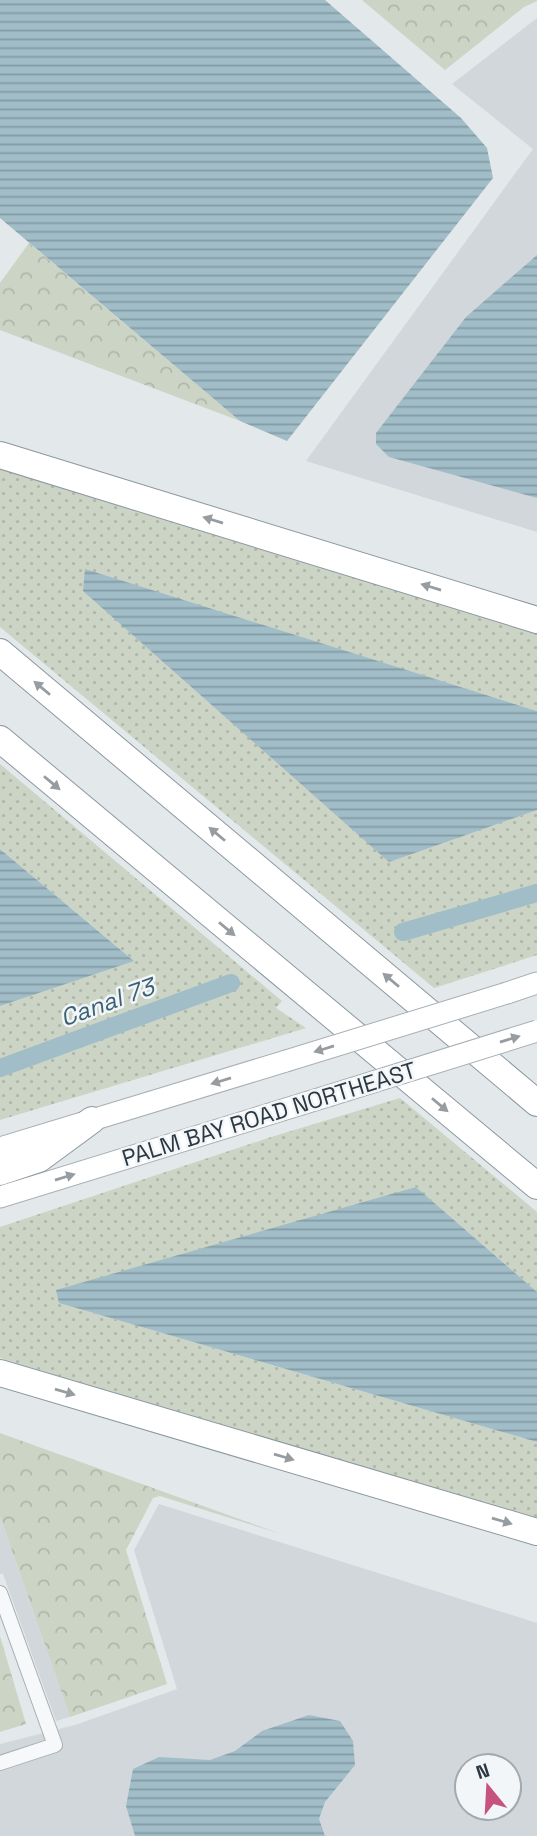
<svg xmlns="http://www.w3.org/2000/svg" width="537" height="1836" viewBox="0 0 537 1836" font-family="'Space Grotesk',sans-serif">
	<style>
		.built { fill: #d2d7dc; fill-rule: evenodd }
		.grass { fill: url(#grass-dots) }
		.forest { fill: url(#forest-crowns) }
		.water { fill: url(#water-rules) }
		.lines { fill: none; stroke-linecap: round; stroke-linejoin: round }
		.canal { stroke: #a1bdc8; stroke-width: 18 }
		.street-casing { stroke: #a8b0b4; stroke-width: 16 }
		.secondary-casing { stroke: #a8b0b4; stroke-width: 23 }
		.highway-casing { stroke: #8c98a0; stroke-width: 28 }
		.street { stroke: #f6f8f9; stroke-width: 14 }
		.secondary { stroke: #fff; stroke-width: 21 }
		.highway { stroke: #fff; stroke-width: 26 }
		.secondary-bridge-casing { stroke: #a8b0b4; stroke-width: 23; stroke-linecap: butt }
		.secondary-bridge { stroke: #fff; stroke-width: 21 }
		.oneway { fill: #969ca0 }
		.labels { text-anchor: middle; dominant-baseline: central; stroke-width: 5; stroke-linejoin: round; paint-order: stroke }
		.street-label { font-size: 23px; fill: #2c3942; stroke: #f3f6f8 }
		.water-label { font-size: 24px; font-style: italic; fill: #396073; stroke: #f3f6f8 }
	</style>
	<defs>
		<pattern id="grass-dots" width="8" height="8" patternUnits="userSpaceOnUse" patternTransform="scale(1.75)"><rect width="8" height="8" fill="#ccd4c5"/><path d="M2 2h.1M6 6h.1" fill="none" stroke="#afb7aa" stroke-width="1.8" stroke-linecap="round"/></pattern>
		<pattern id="forest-crowns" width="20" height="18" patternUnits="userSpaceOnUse" patternTransform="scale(1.75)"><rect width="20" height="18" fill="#ccd4c5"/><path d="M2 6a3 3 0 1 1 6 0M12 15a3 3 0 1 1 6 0" fill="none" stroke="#afb7aa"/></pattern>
		<pattern id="water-rules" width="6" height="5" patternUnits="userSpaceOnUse" patternTransform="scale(1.75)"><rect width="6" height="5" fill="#a1bdc8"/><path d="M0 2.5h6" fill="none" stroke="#839ba4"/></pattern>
	</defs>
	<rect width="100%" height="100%" fill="#e3e8ea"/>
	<path class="built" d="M537,18V532L306,461L533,149L452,84Z
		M159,1504L537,1623V1836H0V1744L75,1725L177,1689L134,1550ZM467,1766H509V1808H467Z
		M0,1516L70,1717L56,1721L3,1574H0Z"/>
	<path class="grass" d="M0,460L537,628V711L85,570L389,861L537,810V955L434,988L0,627Z
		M0,764L282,1001L276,1008L306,1028L0,1120V1006L133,960L0,849Z
		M400,1098L537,1212V1292L416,1187L59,1303L537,1442V1521L0,1358V1227L268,1138Z"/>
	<path class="forest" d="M362,0H537V1L524,7L445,70Z
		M29,243L240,421L0,330V283Z
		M0,1433L281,1534L160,1496L153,1498L126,1550L167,1684L70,1717L0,1516Z
		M0,1636L26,1724L0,1732Z"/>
	<path class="water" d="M0,0H325L461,118L487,148L493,178L287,441L240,421L0,218Z
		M537,255V498L389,457L376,444V433L466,317Z
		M85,569L537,711V810L389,862L83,591Z
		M0,849L134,961L0,1006Z
		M416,1187L537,1292V1442L59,1303L56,1290Z
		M309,1715L340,1721L353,1741L355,1765L325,1802L319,1819L325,1836H135L126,1806L133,1769L159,1757L210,1760L235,1751L262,1731Z"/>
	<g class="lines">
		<path class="canal" d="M403,932L537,893
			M0,1068L231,983"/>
		<defs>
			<path id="street" d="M0,1593L55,1745L0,1763"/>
			<path id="secondary" d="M507,993L537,983
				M0,1148L286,1061
				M0,1197L328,1096"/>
			<path id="highway" d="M0,455L537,620
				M0,652L537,1103
				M0,739L537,1186
				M0,1172L39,1159L92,1120
				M0,1373L537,1532"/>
		</defs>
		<use href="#street" class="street-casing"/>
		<use href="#secondary" class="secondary-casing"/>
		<use href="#highway" class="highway-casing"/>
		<use href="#street" class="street"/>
		<use href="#secondary" class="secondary"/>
		<use href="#highway" class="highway"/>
		<defs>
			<path id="secondary-bridge" d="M286,1061L507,993
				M328,1096L537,1031"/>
		</defs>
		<use href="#secondary-bridge" class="secondary-bridge-casing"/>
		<use href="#secondary-bridge" class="secondary-bridge"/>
	</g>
	<defs><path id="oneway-solid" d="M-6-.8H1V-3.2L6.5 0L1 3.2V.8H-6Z" transform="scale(1.75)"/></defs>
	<g class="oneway">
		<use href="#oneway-solid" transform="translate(213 520) rotate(-163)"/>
		<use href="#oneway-solid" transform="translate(431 587) rotate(-163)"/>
		<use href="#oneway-solid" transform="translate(42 688) rotate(-140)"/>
		<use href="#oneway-solid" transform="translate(52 783) rotate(40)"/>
		<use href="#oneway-solid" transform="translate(217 834) rotate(-140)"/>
		<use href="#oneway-solid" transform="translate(227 929) rotate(40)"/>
		<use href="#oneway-solid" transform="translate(391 980) rotate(-140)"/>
		<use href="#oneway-solid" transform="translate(510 1039) rotate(-17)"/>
		<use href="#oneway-solid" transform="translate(324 1049) rotate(163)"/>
		<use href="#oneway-solid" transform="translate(221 1081) rotate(163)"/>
		<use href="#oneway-solid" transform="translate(440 1105) rotate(40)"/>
		<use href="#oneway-solid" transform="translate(65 1177) rotate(-17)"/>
		<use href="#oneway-solid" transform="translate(65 1392) rotate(16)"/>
		<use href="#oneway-solid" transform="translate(284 1457) rotate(16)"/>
		<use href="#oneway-solid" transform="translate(502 1521) rotate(16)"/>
	</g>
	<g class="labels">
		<g class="street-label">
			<text transform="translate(269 1114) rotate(-17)">PALM BAY ROAD NORTHEAST</text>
		</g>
		<g class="water-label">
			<text transform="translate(107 1002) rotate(-20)">Canal 73</text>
		</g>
	</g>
	<g transform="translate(488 1787) rotate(342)"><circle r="33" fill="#f3f6f8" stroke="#a3aaaf" stroke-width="2"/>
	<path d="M0-5L12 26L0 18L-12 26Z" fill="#c6527d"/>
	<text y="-10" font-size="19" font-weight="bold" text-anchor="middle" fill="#2c3942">N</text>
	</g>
</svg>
